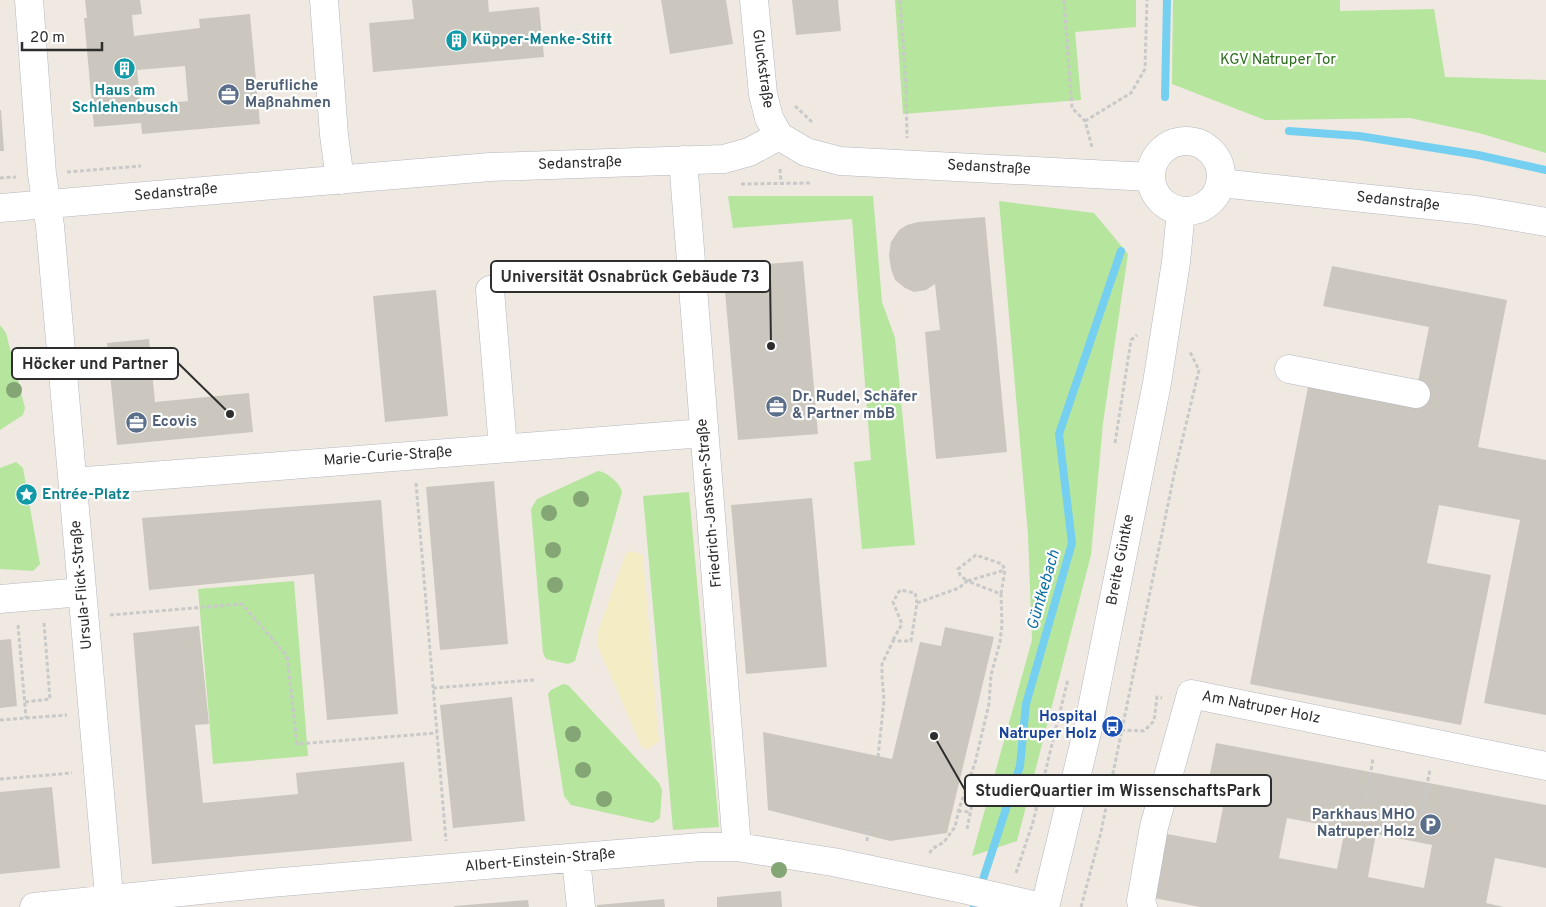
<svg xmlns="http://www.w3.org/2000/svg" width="1546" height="907" viewBox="0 0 1546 907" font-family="Overpass,sans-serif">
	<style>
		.green { fill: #b6e59e }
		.sand { fill: #f3ecc5 }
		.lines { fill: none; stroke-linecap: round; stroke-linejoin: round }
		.stream { stroke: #75cff0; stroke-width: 8 }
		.building { fill: #cbc7bf; fill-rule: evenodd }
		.minor-casing { stroke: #b4b7c1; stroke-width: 29 }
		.path { stroke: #c9c9c9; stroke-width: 3; stroke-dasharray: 4 2.5; stroke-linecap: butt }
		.minor { stroke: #fff; stroke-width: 28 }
		.tree { fill: #84a574 }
		.labels { text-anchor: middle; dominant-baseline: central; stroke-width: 4.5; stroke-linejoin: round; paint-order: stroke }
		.culture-label { font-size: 15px; font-weight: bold; fill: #0d838f; stroke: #fff; text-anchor: start }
		.park-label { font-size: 15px; fill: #2c6e1b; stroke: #fff }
		.street-label { font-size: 15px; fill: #2e2e2e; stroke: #fff }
		.service-label { font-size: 15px; font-weight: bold; fill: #4e5e75; stroke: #fff; text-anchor: start }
		.transit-label { font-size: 15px; font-weight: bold; fill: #164399; stroke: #fff; text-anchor: end }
		.water-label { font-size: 16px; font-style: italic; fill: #0d6fa3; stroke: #fff }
		.leader { fill: none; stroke: #2e2e2e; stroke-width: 2 }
		.callout-dot { fill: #2e2e2e; stroke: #fff; stroke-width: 2 }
		.callout { fill: #fff; stroke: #2e2e2e; stroke-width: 2 }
		.callout-label { font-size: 16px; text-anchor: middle; font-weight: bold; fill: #2e2e2e }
	</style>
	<rect width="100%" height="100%" fill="#efe9e1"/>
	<path class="green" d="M895,0H1136V27L1075,32L1081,100L903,114Z
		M1173,0H1340V11L1434,9L1445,77L1546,80V153L1479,133L1410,118L1265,120L1172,84Z
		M728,196H873L882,302L895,338L915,545L862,549L854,462L871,460L852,219L733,228Z
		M999,201L1094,213L1128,254L1103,423L1091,555L1017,841L972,856L1032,640L1028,535Z
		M0,325L6,333L25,408L23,415L0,430Z
		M16,462L23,468L40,564L33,571L0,569V468Z
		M598,471C607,472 620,483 622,492L575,661L568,664L546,659L543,653L531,509L537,499Z
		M689,492L719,827L673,830L643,496Z
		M294,581L308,756L213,764L198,589Z
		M563,684L568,685L659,783L662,790L660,818L653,823L571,805L564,796L548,694L551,690Z"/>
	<path class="sand" d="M632,551L643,555L659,741L648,749L642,748L597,644V634L626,553Z"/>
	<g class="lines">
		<path class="stream" d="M1165,97L1167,0
			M1289,131L1359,136L1478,155L1546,170
			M974,907L1020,766L1026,704L1072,543L1059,434L1121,251"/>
	</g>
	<path class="building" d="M85,0H140L142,14L132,15L134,36L200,28L199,19L250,14L260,124L142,134L141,123L94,127L84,18H87ZM185,66L188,101L141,106L137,70Z
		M412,0H488L489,12L539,7L544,57L373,72L369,23L414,19Z
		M661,0H726L733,44L670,54Z
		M792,0H838L841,31L796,35Z
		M0,110H1L4,151H0Z
		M985,217L1007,452L936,459L925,332L940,330L935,284L926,290L914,292L905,288L895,280L891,269L889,255L891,242L899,230L907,225L918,222Z
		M803,261L818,434L738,440L723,268Z
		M1332,266L1507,300L1478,447L1546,460V715L1484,703L1520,520L1439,505L1427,563L1491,575L1461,725L1250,684L1308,387L1413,407L1429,327L1323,306Z
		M436,290L448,416L385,422L373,296Z
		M149,339L155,402L249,393L253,432L117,445L107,343Z
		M494,481L508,644L440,650L426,487Z
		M812,498L827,667L746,674L731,505Z
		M381,500L398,714L327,720L314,574L149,590L142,518Z
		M199,626L209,724L195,725L203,803L298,794L296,773L404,762L412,841L152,864L133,633Z
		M945,627L994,637L947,833L890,841L768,810L763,732L892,759L920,642L941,646Z
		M11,639L17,706L0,708V640Z
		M512,697L525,821L453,828L440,705Z
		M1216,743L1546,805V868L1495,858L1486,903L1504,907H1200L1154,898L1167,834L1216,843L1223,807L1204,804ZM1287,818L1345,829L1337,869L1279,858ZM1376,834L1432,845L1424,888L1368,877Z
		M52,787L60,868L0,874V792Z
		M781,891L782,907H717V897Z
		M664,899L665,907H597V905Z
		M528,900L529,907H454V906Z"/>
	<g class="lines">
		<defs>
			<path id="minor" d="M29,0L42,174L50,226L110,907
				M324,0L334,135L340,180
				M754,0L763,94L769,118L779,136L806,152L840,161L1150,177
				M1151 176a35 35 0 1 1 70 0a35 35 0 1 1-70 0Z
				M683,160L737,847
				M1220,183L1476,210L1546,222
				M0,208L490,167L724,159L749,152L779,136
				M490,290L503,448
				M1289,369L1416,394
				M73,482L704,433
				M0,599L82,592
				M576,859L581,907
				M34,907L270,883L701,847H737L833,862L963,889L1041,907
				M1045,907L1088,728L1157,383L1176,262L1181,211
				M1143,907L1141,901L1154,827L1191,694L1546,766"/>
		</defs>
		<use href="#minor" class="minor-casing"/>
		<path class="path" d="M900,0L906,86L907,138
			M1064,0L1072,108L1085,121L1092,147
			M795,106L812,122
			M1085,121L1131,93L1145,69L1147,0
			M780,169L781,183
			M67,172L141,166
			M0,178L16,177
			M741,184L810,183
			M1115,443L1131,340L1137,335
			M416,483L446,841
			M1001,594L1005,570L1002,564L976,555L958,569L960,575L967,581L1005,570
			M110,615L242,604L287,656L297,744L437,733
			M18,625L26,718
			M893,640L902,624L893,602L900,590L915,593L917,603
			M433,688L534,680
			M25,702L50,699L44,623
			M0,720L67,715
			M1121,730L1144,731L1154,721L1157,697L1162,698
			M878,757L884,700L882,676V664L893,641H911L917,603L959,588L967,581L1001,594L1002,625L1000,642L991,675L989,704L975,763L959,809L955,827L944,842L932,849L929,854
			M0,779L72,773
			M1366,802L1373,758
			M958,811L970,812
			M1422,813L1430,769
			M967,829L974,795
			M867,841L868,826
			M1016,873L1033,822L1068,679
			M1081,907L1101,832L1175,470L1199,370L1190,352"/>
		<use href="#minor" class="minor"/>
	</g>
	<g class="tree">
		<circle cx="14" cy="390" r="8"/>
		<circle cx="581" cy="499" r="8"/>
		<circle cx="549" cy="513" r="8"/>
		<circle cx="553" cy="550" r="8"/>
		<circle cx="555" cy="585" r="8"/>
		<circle cx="573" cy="734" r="8"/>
		<circle cx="583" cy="770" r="8"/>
		<circle cx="604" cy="799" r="8"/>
		<circle cx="779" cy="870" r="8"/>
	</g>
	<defs>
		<symbol id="building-disc" viewBox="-11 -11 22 22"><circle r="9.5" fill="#0f9aa8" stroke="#fff"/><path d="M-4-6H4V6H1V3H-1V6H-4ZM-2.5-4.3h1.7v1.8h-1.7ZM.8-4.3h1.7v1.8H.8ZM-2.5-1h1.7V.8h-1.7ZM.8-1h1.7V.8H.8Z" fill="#fff"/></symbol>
		<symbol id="office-disc" viewBox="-11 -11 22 22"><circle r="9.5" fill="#5c6f8a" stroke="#fff"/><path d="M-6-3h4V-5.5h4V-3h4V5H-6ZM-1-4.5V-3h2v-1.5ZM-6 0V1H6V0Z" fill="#fff"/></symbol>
		<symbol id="sight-disc" viewBox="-11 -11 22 22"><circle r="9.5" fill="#0f9aa8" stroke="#fff"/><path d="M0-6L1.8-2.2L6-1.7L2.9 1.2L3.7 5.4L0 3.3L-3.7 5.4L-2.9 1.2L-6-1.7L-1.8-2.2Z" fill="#fff"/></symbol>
		<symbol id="bus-disc" viewBox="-11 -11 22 22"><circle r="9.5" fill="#1a4fb4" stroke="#fff"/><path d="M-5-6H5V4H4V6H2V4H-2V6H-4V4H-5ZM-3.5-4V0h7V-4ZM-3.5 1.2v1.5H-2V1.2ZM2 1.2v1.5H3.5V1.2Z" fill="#fff"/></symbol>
		<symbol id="parking-disc" viewBox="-11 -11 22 22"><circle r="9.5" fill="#5c6f8a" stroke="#fff"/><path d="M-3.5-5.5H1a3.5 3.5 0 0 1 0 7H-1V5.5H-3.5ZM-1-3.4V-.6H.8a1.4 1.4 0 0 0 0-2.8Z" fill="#fff"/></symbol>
	</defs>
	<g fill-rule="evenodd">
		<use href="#building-disc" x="444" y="28" width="25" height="25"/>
		<use href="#building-disc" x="112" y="56" width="25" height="25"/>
		<use href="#office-disc" x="216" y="82" width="25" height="25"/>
		<use href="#office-disc" x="764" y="394" width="25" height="25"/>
		<use href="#office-disc" x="124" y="410" width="25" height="25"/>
		<use href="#sight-disc" x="14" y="482" width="25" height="25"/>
		<use href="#bus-disc" x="1100" y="714" width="25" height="25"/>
		<use href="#parking-disc" x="1418" y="812" width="25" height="25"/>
	</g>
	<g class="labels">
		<g class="culture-label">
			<text x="472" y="40">Küpper-Menke-Stift</text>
			<text x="125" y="91" text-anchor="middle">Haus am<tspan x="125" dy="17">Schlehenbusch</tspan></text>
			<text x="42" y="495">Entrée-Platz</text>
		</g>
		<g class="park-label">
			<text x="1278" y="60">KGV Natruper Tor</text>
		</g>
		<g class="street-label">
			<text transform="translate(762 69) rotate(82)">Gluckstraße</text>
			<text transform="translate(580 164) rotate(-2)">Sedanstraße</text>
			<text transform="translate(989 168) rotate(3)">Sedanstraße</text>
			<text transform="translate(176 193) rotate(-5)">Sedanstraße</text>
			<text transform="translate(1398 202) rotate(6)">Sedanstraße</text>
			<text transform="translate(388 457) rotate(-4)">Marie-Curie-Straße</text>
			<text transform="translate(710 503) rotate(-95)">Friedrich-Janssen-Straße</text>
			<text transform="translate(1121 560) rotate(-79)">Breite Güntke</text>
			<text transform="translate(82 585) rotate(-95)">Ursula-Flick-Straße</text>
			<text transform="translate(1261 708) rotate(11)">Am Natruper Holz</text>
			<text transform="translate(540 861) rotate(-5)">Albert-Einstein-Straße</text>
		</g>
		<g class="service-label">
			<text x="245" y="86">Berufliche<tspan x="245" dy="17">Maßnahmen</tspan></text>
			<text x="792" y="397">Dr. Rudel, Schäfer<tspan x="792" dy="17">&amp; Partner mbB</tspan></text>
			<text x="152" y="422">Ecovis</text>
			<text x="1415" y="815" text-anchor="end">Parkhaus MHO<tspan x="1415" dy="17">Natruper Holz</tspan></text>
		</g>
		<g class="transit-label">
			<text x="1097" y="717">Hospital<tspan x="1097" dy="17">Natruper Holz</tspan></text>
		</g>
		<g class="water-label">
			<text transform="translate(1044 590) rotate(-74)">Güntkebach</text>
		</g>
	</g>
	<path class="leader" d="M771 346L770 277M230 414L178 363M934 736L965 790"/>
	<g class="callout-dot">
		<circle cx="771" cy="346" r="5"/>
		<circle cx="230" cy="414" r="5"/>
		<circle cx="934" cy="736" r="5"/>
	</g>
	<g class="callout">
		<rect x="491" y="261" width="279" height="31" rx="5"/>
		<rect x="12" y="348" width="166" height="31" rx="5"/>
		<rect x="965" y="775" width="306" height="31" rx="5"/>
	</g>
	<g class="callout-label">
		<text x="630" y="282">Universität Osnabrück Gebäude 73</text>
		<text x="95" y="369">Höcker und Partner</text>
		<text x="1118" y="796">StudierQuartier im WissenschaftsPark</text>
	</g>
	<path d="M22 42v8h80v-8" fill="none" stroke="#2e2e2e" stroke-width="2.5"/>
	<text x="30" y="42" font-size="15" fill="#2e2e2e" stroke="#ffffff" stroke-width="4" paint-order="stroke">20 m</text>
</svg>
